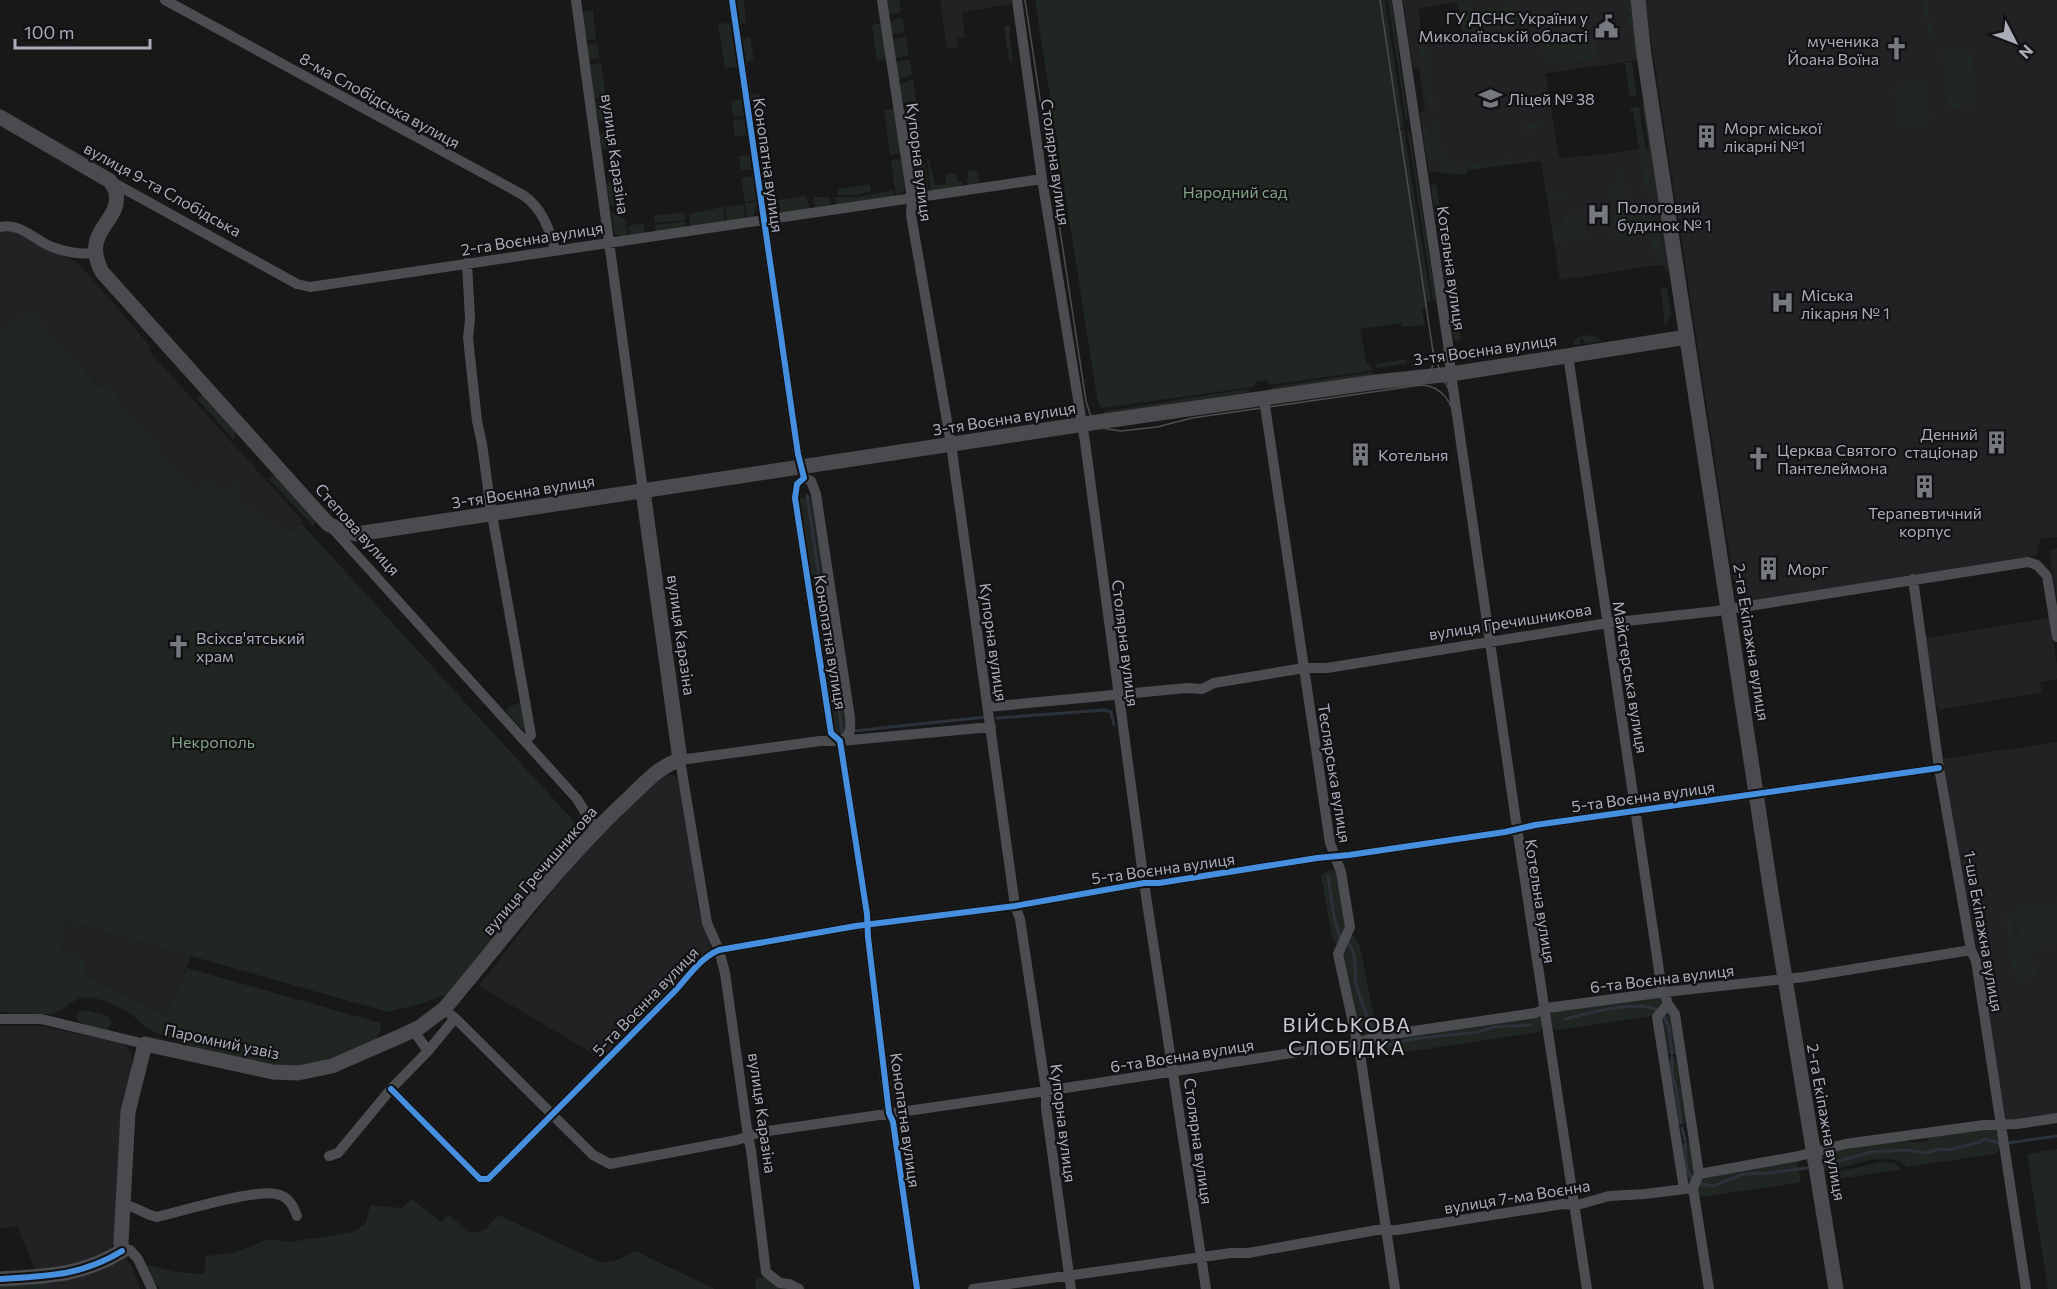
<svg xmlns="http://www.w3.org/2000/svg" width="2057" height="1289" viewBox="0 0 2057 1289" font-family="Commissioner,sans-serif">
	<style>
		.built { fill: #222224; fill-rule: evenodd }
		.green { fill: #202722 }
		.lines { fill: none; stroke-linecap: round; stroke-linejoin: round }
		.stream { stroke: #2c323a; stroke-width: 3 }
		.street { stroke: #4c4d51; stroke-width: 10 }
		.secondary { stroke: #4b4b4f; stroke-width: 15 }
		.tram { stroke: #4d4e50; stroke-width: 1.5 }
		.cycleway-casing { stroke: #121214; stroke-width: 10 }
		.cycleway { stroke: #468fdf; stroke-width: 6 }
		.labels { text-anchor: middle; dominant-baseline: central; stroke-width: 4.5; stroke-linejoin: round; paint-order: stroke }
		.poi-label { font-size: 16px; fill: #aaadb8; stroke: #121214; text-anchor: start }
		.street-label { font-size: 16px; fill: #aaadb8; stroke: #121214 }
		.park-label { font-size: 16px; fill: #82a286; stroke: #121214 }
		.quarter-label { font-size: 20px; letter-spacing: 1.5px; fill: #cbcdd5; stroke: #121214 }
	</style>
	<rect width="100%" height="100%" fill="#181818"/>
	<path class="built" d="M940,0H1011V4L962,12L965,37L957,38L958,47L947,49Z
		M1403,0H1630L1639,60L1549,73H1545L1546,76L1559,158L1599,155L1653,147L1669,270L1665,271L1664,264L1560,280L1541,161L1442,173L1429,171L1420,112L1425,111L1419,68H1413ZM1452,3L1456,4L1460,12L1462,33L1423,38L1418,8Z
		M1645,0H2057V537L2040,539L2037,555L1746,602L1736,598Z
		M0,231H13L58,254L70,258L82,267L150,346L149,351L303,521L290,532L263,520L234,494L218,490L208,479L196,489L119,402L118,398L103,385L101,387L33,314L11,321L0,330Z
		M2057,548V600L2049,550Z
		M2049,618L2057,665V679L2040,682L2042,692L1938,710L1925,638Z
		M2057,742V1114L2006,1120L2004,1117L1980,962L1946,788L1942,759Z
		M665,775H672L680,778L696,882L697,905L711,947L671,992L604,1060L479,986L543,903L608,824Z
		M67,921L191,956L168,1014L83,974L85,957L62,952Z
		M0,1026H40L112,1041L125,1045L131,1052L133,1067L114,1245L106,1253L82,1263L36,1271L17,1226L0,1229Z
		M126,1259L132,1267L140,1289H48L47,1282Z"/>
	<path class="green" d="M735,0H744L746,22L739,24Z
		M887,0H899L901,11L899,13L889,15Z
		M1035,0H1385L1404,127L1396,129L1395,131L1404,130L1431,301L1427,302L1428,309L1422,310L1425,325L1402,327L1401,323L1360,329L1367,364H1370L1372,369L1369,371L1269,385L1267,380L1257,381L1253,387L1101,408L1097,398Z
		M1388,0H1391L1408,120L1406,121Z
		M1472,0L1474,10L1500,6L1504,9L1509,2L1514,1L1519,25L1463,34V31L1518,22L1462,30L1461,12L1458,1Z
		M1625,0L1630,1L1638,51L1636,53H1633Z
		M1922,0H1928L1934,41L1929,42Z
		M593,10L596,39L585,41L582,12Z
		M900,18L903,20L904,32L892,34L890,22Z
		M728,23L730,24L737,67L725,68L718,24Z
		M876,24H881L887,59L877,61L872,26Z
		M1010,25V41L1013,61H1009L1004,26Z
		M1588,29L1589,39L1594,38L1598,58L1548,66L1544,65L1539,35Z
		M750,37L754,61L744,63L741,39Z
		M906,37L909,56L896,58L893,39Z
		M597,43L600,58L588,60L586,45Z
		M1424,45L1429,47L1431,60L1421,61L1419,46Z
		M1970,46L1978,105L1948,109L1940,50Z
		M910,60L912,75L899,80L896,61Z
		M1632,62L1637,95L1630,96L1625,65L1623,63Z
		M601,63L606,98H594L589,65Z
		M1430,64L1436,110L1429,111L1422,65Z
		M913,79L916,101L902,103L898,85Z
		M1917,81L1924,82L1926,85L1931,121L1927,126L1900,128L1898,126L1893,90L1898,85Z
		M759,93L764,121L753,122L749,95Z
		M741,99L744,116H733L731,101Z
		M606,102L610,121H598L595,103Z
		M1646,102L1658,193L1656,195L1642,105Z
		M916,106L923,150L909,151L902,110Z
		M1639,107L1653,196L1647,197L1633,111H1630V108Z
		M894,109L901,153L890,155L884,110Z
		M744,119L747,135L735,137L733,120Z
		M1544,122L1545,128L1519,132L1518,126Z
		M1439,123L1443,153L1451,158L1450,160L1436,159L1431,124Z
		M1427,125L1432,158L1426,155L1422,126Z
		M612,132L614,147L602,149L599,134Z
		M1408,132H1410L1436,300L1433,301Z
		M765,133L768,154L758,155L755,136Z
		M1504,154H1506L1508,162L1540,157L1541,160L1468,170L1465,175L1442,173L1440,164C1461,166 1479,165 1500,161Z
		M749,155L752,169L741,170L739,156Z
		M769,158L777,198L764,199L759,160Z
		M901,159L905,189L896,197L891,160Z
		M924,159L929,192C911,191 914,176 911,162Z
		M927,159H929L935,185L946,184L945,174L956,173L957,182H963L960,188L931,192Z
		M1623,166L1628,199L1616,200L1610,197L1608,194Z
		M977,170L980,185L967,187L968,171Z
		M753,176L757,200L745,202L741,178Z
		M620,181L623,203L610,206L606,183Z
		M1436,183L1442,220L1436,221L1431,186Z
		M870,184L871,191L858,195H837L839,189Z
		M893,190L894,197L835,206L836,197H857Z
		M1568,190L1571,197L1548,200L1547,193Z
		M806,196L810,209L781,214L779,200Z
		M814,197H829L831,206L815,209Z
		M757,202L754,216L747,219L745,203Z
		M744,204L745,219L727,222L725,207Z
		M1637,204L1644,236L1614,241L1612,220L1616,210Z
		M723,207L725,222L690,227L689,214Z
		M611,211L625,219L628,236H620L614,233Z
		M1656,211L1664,264L1656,265L1651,236L1647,237L1641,214Z
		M684,212L685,220L655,223L654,216Z
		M1582,212L1585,216L1587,238L1554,244L1551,221L1553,220L1555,231L1564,229L1563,216Z
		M685,221L686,228L656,232L655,225Z
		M643,223L645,234L630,236L628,226Z
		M1437,223H1442L1451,281L1445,282Z
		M1449,223L1457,274L1454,275L1446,224Z
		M1667,288L1671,314L1665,327L1661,289Z
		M1448,303H1455L1461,340L1454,341Z
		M33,313L100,387L103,384L116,394L119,402L196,489L208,479L217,489L219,488L223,492L234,481L240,488L234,494L263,519L290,532L301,523L581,829L448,994L423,1003L388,1012L67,921L62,951L85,957L83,974L167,1014L187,968L380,1023L381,1031L374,1041L315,1064C269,1074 193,1050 151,1030C146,1028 142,1023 137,1019C125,1009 107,1000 92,998C72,995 69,1009 55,1013C45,1016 12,1012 0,1012V330L11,321Z
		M1588,335L1597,337L1601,341L1585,344L1584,339H1580V344L1575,345L1574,342L1578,337Z
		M1537,338L1538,341L1545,340L1548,349L1526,351L1523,350L1521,340Z
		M1407,359V362L1404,364L1377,368L1376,364Z
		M1372,372V376L1273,390L1272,387Z
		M1247,389L1251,392L1105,414L1102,412Z
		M203,394L236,430L234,440L197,399Z
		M273,476H278L316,520L313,526L269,479Z
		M815,495L847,734L841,739L835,733L800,498Z
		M522,702L526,732L506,712L508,707Z
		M1327,871H1334L1339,873L1347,926L1337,945L1332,938L1321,875Z
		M2057,902V906L2017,912C2007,921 2010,942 2022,946L2057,941V945L2021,950L2014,947L2019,980L2015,981L2004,916L2016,908Z
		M2057,908V939L2021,945L2016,915Z
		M1349,934L1354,937L1360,946L1376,1027L1384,1033L1362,1037L1357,1033L1342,958Z
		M2032,951L2037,977L2020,980L2016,953Z
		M1658,996L1661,1000L1662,1008L1652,1016L1557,1030L1552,1027L1550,1015L1555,1009Z
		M85,1010L109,1016L112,1022L107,1030L80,1023L76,1016L79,1012Z
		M1671,1011L1676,1054H1668L1664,1049L1662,1013Z
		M1538,1015L1541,1016L1543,1029L1540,1032L1366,1058L1362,1045Z
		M1674,1057L1676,1059L1686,1123L1678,1124L1667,1060Z
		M1996,1128C1999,1138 2005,1148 1994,1154L1907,1167C1890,1150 1858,1164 1837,1169L1833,1150L1902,1138C1911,1143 1918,1143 1928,1141L1930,1135Z
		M1689,1143L1692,1146L1696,1176L1691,1184H1687L1681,1144Z
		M2057,1149V1289H2048L2027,1154Z
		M1829,1152L1833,1169L1824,1171L1820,1154Z
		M1797,1160L1801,1181L1798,1183L1700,1197L1696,1195L1700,1181L1705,1175Z
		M1881,1162L1895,1163L1902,1169L1838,1179L1837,1172Z
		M412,1199L441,1222L449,1215L470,1233L485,1230L498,1215L602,1263L620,1259L635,1251L715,1289H160L139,1263L175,1272L204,1274L206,1256L234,1253L269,1239L290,1242L354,1232L366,1223L370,1205L402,1208Z
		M767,1275L795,1289H756L755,1280Z
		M47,1282L48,1289H0V1285Z"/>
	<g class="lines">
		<path class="stream" d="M807,495L842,731H847
			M997,718L1105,710L1111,712L1114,725
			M853,731L986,717
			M1328,877L1335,921L1340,937
			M1347,942C1360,956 1352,972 1357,988C1362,1004 1368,1019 1375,1033
			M1663,1015L1669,1027L1672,1054
			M1565,1019C1586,1013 1641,999 1659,1011
			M1380,1043L1383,1046L1412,1039L1478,1032L1494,1027L1531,1025
			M1672,1057V1075L1676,1088L1681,1123
			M1682,1128L1685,1140
			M1685,1143C1686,1156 1684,1171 1694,1180
			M2008,1143L2057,1136
			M1825,1165L1871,1152L1907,1150L1926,1153L1940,1149L1949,1150L1980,1142L1984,1139L1999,1143
			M1700,1184L1713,1186L1744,1174L1768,1173L1807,1168"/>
		<path class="street" d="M165,0L523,195C542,208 549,228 555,250
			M576,0L643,491
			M732,0L798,454L804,478L797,484L795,498L831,733L840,741L867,914L868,937L889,1113L893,1122L917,1289
			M882,0L912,198L911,215L951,444L1015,906L1020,919L1046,1091V1108L1071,1289
			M1017,0L1042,179L1085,442L1144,883L1206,1289
			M1397,0L1448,344L1451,374L1517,828L1587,1289
			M112,182L297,284L310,287L1042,179
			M0,227C20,222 34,240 52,247C66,252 80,255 94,253
			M467,263L470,319L468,338L477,421L482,444L490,503L531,735L525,741
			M1568,355L1661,984L1668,1004L1675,1014L1699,1174
			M1264,399L1330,843L1341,872L1350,927L1338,954L1361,1060L1395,1289
			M804,478L811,481L816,494L850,718C851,730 851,735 840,741
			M333,529L577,799L592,823L597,827
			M1913,579L1939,768L1971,950L1976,961L2026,1289
			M988,707L1187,688L1202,689L1214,683L1304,668H1327L1608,623L1717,611L2028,562L2037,565L2047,576L2057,637
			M1668,1004L1657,1017L1684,1189
			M455,1018L593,1155L610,1164L737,1140L761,1132L1046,1091L1357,1043L1380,1036L1535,1013L1547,1008L1665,992L1804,977L1971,950
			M0,1019H41L145,1044
			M413,1030L428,1051
			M391,1089L480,1179H488L674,992C688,977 700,958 719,950L856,926L1015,906L1144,883H1159L1317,858L1349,855L1505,832L1535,825L1939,768
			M329,1156L338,1153L391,1089L428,1051L455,1018L451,1015
			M1693,1188L1709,1289
			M124,1205C136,1206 145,1215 157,1217C182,1211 255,1189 276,1194C288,1196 293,1205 297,1216
			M122,1251L130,1250L138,1259L152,1289
			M799,1289L789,1284L780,1283L766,1272L751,1150L748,1136L725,973L719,950L707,923L680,760L820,741H840L991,727
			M973,1289L1231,1253H1248L1377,1230H1397L1563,1204L1577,1205L1609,1196L1645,1194L1693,1188L1699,1174L1799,1156L1845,1144L1984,1125L2017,1124L2057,1118"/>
		<path class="secondary" d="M1638,0L1644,55L1772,899L1836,1289
			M0,117L110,181C112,185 116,189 116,193C122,222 80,230 102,272L328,524L343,531L357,534L1098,422L1376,382L1451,374L1687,337
			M0,1279C47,1276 81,1276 122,1251L121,1242L128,1112L145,1044L273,1072L298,1073L332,1066L403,1035L420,1027L444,1009C503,939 562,860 629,798C645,783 659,766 680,760L643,491"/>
		<path class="tram" d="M1025,0L1086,401L1090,414L1098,424L1107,429L1121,431L1157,427L1192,418L1421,385C1444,386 1452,404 1457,424L1514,829L1585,1289
			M1380,0L1434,358C1433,372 1426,380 1414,385
			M1432,347L1441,374L1454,400"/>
		<defs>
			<path id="cycleway" d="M732,0L798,454L804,478L797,484L795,498L831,733L840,741L867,914L868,937L889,1113L893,1122L917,1289
				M391,1089L480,1179H488L674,992C688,977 700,958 719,950L856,926L1015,906L1144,883H1159L1317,858L1349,855L1505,832L1535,825L1939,768
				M0,1279C47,1276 81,1276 122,1251"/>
		</defs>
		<use href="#cycleway" class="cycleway-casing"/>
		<use href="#cycleway" class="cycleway"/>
	</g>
	<defs>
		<symbol id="civic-bare" viewBox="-9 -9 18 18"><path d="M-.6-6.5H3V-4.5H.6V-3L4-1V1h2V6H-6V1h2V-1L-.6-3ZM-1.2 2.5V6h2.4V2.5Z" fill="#777980" stroke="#121214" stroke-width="2.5" paint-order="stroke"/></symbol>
		<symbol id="church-bare" viewBox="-9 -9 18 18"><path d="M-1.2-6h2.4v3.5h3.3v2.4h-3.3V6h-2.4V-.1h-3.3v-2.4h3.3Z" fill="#777980" stroke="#121214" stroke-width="2.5" paint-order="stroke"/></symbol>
		<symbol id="school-bare" viewBox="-9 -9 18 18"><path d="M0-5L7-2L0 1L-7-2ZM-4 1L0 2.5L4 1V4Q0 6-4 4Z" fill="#777980" stroke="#121214" stroke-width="2.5" paint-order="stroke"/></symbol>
		<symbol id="building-bare" viewBox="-9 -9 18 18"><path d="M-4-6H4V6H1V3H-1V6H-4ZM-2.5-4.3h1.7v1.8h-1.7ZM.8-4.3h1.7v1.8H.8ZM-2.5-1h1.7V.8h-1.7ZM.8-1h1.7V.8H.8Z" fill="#777980" stroke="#121214" stroke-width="2.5" paint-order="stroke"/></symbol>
		<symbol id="hospital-bare" viewBox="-9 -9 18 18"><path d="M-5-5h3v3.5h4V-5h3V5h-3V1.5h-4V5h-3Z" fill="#777980" stroke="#121214" stroke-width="2.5" paint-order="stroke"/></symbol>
	</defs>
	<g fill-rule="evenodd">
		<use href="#civic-bare" x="1590" y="10" width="33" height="33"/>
		<use href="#church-bare" x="1880" y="32" width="33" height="33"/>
		<use href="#school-bare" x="1474" y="82" width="33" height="33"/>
		<use href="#building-bare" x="1690" y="120" width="33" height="33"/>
		<use href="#hospital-bare" x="1582" y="198" width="33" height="33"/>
		<use href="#hospital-bare" x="1766" y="286" width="33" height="33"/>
		<use href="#building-bare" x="1980" y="426" width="33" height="33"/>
		<use href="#building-bare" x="1344" y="438" width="33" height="33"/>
		<use href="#church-bare" x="1742" y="442" width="33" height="33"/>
		<use href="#building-bare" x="1908" y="470" width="33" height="33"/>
		<use href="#building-bare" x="1752" y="552" width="33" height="33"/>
		<use href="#church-bare" x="162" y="630" width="33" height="33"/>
	</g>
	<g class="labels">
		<g class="poi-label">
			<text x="1588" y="17" text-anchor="end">ГУ ДСНС України у<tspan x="1588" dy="18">Миколаївській області</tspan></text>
			<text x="1879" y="40" text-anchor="end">мученика<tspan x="1879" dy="18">Йоана Воїна</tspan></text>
			<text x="1508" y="98">Ліцей № 38</text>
			<text x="1724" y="127">Морг міської<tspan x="1724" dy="18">лікарні №1</tspan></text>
			<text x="1617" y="206">Пологовий<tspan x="1617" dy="18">будинок № 1</tspan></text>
			<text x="1801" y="294">Міська<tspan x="1801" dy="18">лікарня № 1</tspan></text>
			<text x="1978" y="433" text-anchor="end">Денний<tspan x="1978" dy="18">стаціонар</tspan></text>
			<text x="1777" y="449">Церква Святого<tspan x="1777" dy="18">Пантелеймона</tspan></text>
			<text x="1378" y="454">Котельня</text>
			<text x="1925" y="512" text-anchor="middle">Терапевтичний<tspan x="1925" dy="18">корпус</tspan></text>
			<text x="1787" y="568">Морг</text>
			<text x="196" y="637">Всіхсв'ятський<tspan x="196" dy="18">храм</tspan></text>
		</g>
		<g class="street-label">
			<text transform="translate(380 100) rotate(29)">8-ма Слобідська вулиця</text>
			<text transform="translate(616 154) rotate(82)">вулиця Каразіна</text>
			<text transform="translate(920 162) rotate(83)">Купорна вулиця</text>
			<text transform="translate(1056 162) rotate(82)">Столярна вулиця</text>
			<text transform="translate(769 165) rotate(82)">Конопатна вулиця</text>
			<text transform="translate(163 189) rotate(29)">вулиця 9-та Слобідська</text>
			<text transform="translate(532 238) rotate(-9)">2-га Воєнна вулиця</text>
			<text transform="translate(1452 268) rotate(82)">Котельна вулиця</text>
			<text transform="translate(1485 349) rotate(-8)">3-тя Воєнна вулиця</text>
			<text transform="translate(1004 418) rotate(-9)">3-тя Воєнна вулиця</text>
			<text transform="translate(523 491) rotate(-9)">3-тя Воєнна вулиця</text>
			<text transform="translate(358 529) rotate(48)">Степова вулиця</text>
			<text transform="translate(1510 621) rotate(-9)">вулиця Гречишникова</text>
			<text transform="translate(682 635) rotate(82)">вулиця Каразіна</text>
			<text transform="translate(831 642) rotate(81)">Конопатна вулиця</text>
			<text transform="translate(994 642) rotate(82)">Купорна вулиця</text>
			<text transform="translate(1752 642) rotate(81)">2-га Екіпажна вулиця</text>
			<text transform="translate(1126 643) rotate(83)">Столярна вулиця</text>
			<text transform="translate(1631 677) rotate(81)">Майстерська вулиця</text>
			<text transform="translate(1335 773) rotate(81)">Теслярська вулиця</text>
			<text transform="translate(1643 796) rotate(-8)">5-та Воєнна вулиця</text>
			<text transform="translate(1163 868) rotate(-8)">5-та Воєнна вулиця</text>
			<text transform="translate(539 870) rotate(-49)">вулиця Гречишникова</text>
			<text transform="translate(1541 901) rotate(81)">Котельна вулиця</text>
			<text transform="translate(1984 931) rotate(80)">1-ша Екіпажна вулиця</text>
			<text transform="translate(1662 978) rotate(-7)">6-та Воєнна вулиця</text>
			<text transform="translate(645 1001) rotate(-46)">5-та Воєнна вулиця</text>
			<text transform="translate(222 1041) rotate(12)">Паромний узвіз</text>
			<text transform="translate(1182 1055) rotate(-9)">6-та Воєнна вулиця</text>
			<text transform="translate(763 1113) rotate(82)">вулиця Каразіна</text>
			<text transform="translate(906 1120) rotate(82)">Конопатна вулиця</text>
			<text transform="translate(1827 1122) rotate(80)">2-га Екіпажна вулиця</text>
			<text transform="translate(1064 1123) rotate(83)">Купорна вулиця</text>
			<text transform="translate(1199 1141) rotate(82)">Столярна вулиця</text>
			<text transform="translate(1517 1196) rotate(-9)">вулиця 7-ма Воєнна</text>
		</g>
		<g class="park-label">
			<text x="1235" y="191">Народний сад</text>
			<text x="213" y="741">Некрополь</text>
		</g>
		<g class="quarter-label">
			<text x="1347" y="1024">ВІЙСЬКОВА<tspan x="1347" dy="23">СЛОБІДКА</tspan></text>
		</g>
	</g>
	<g transform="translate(2015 42) rotate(132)" stroke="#121214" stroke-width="4.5" paint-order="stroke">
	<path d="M0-4.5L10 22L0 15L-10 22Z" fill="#aaadb8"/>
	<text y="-9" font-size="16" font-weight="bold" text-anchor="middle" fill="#aaadb8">N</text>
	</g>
	<path d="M15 39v9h135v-9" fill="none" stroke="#aaadb8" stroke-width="3"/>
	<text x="24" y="39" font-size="18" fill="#aaadb8" stroke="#121214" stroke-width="4.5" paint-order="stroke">100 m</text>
</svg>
